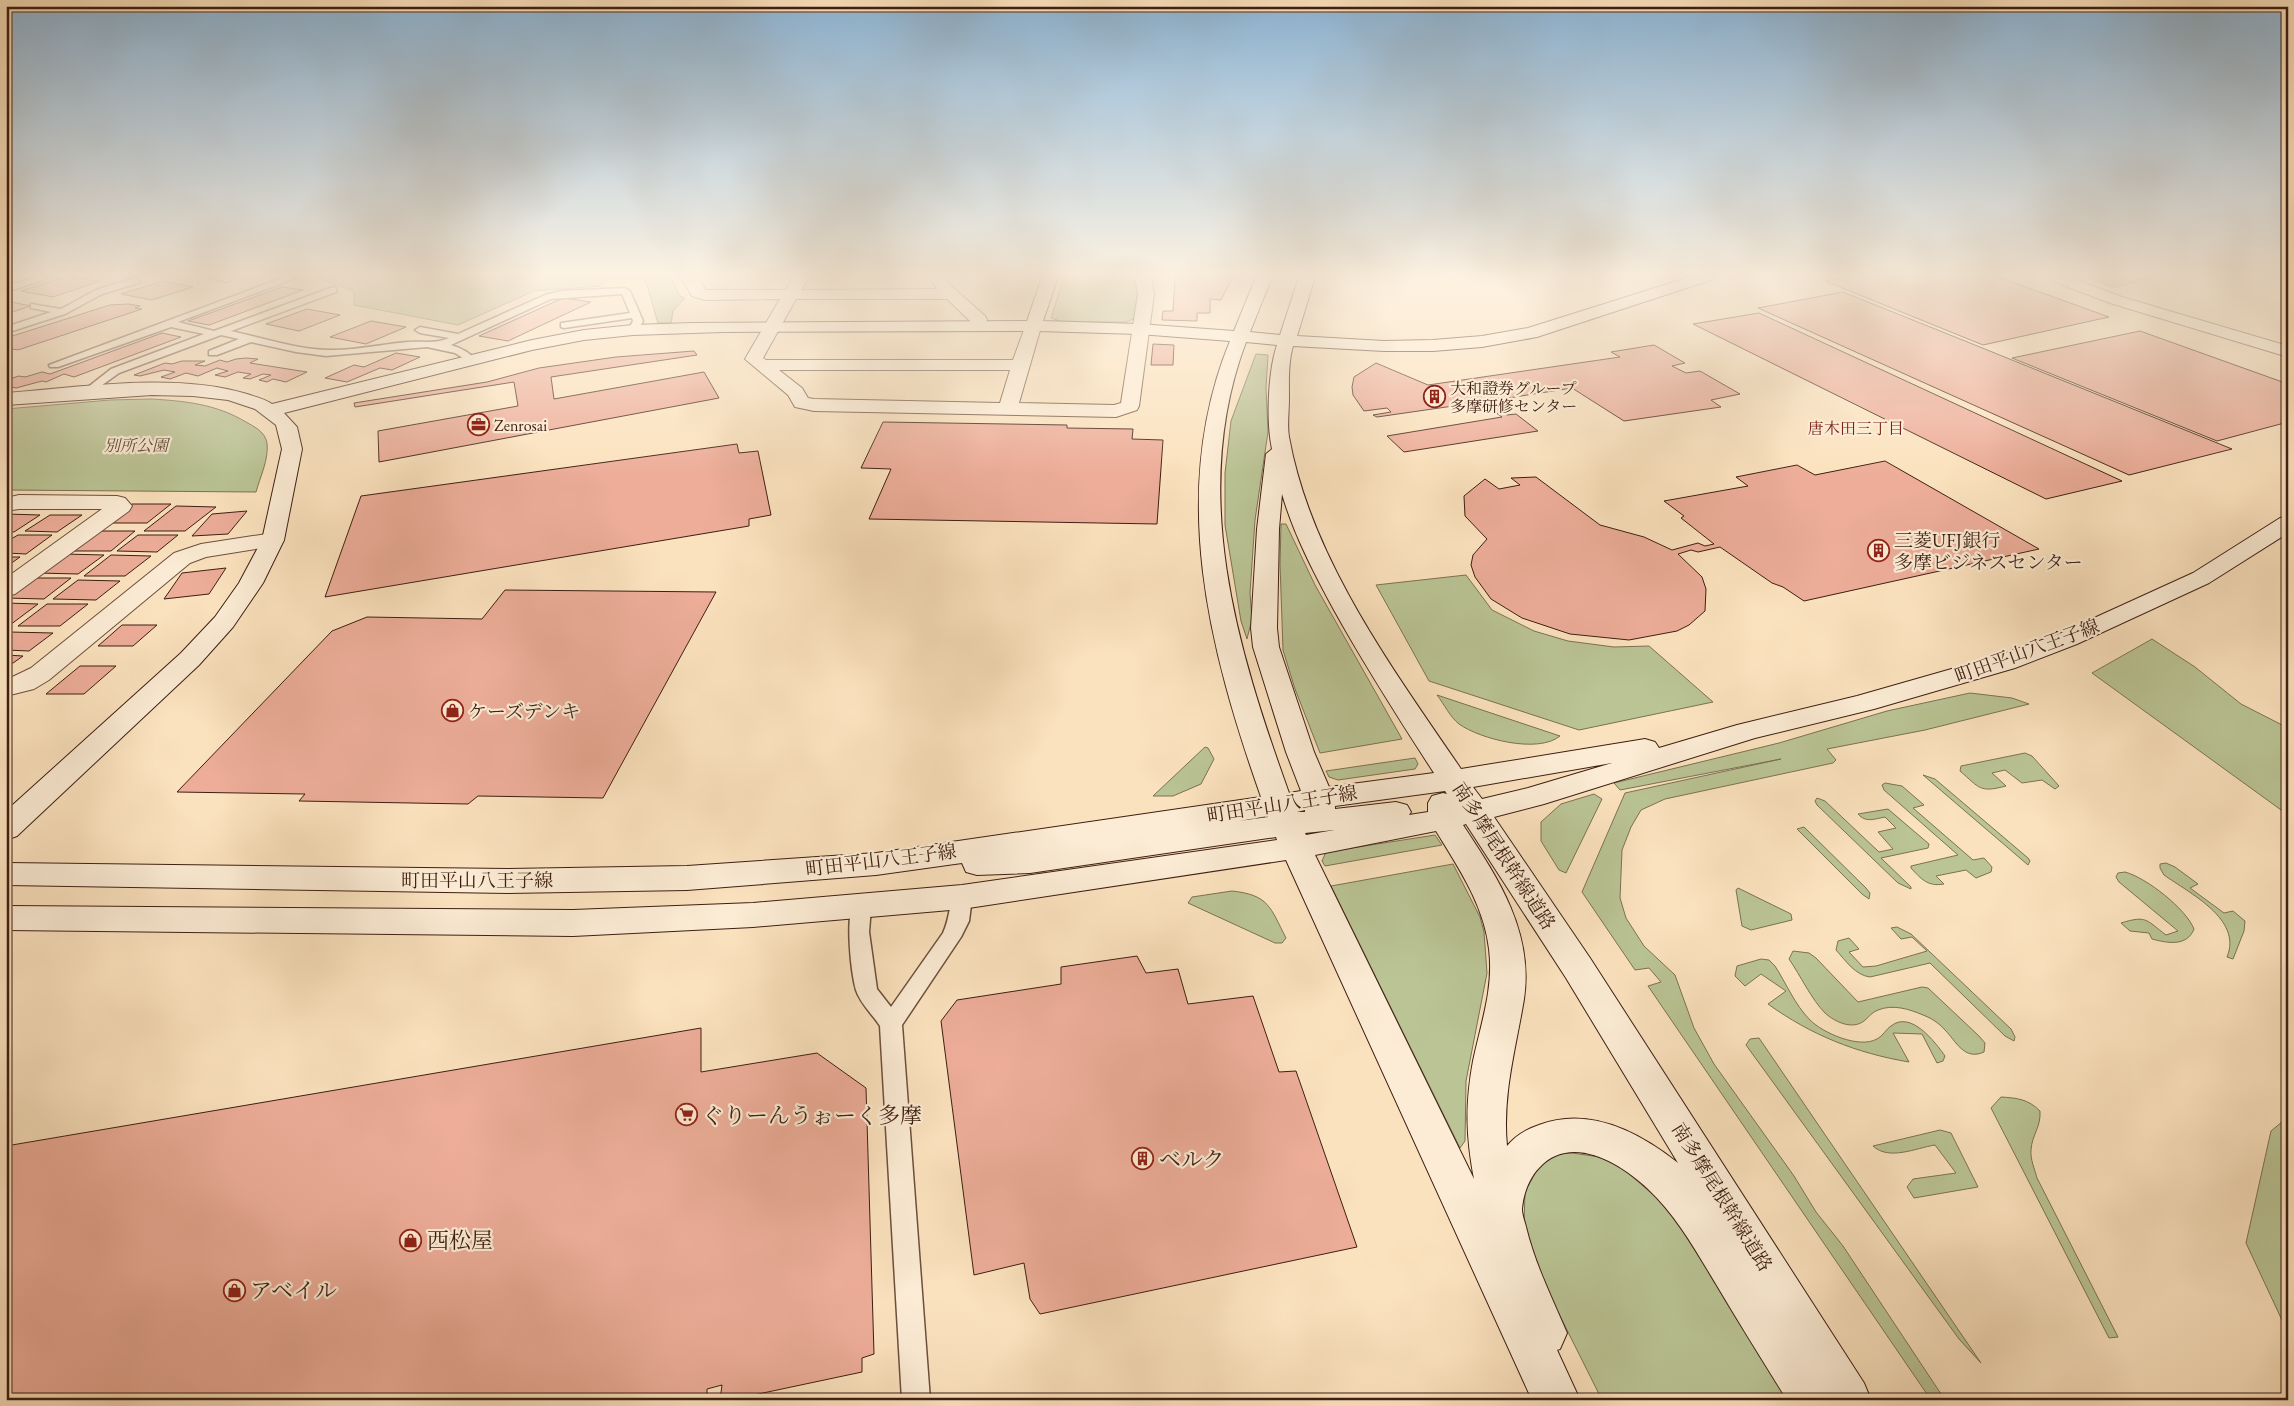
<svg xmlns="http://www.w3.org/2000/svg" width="2294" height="1406" viewBox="0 0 2294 1406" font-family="'EB Garamond','Noto Serif JP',serif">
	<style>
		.green { fill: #bac495; stroke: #7c7154 }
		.building { fill: #edad99; stroke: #3e1e12 }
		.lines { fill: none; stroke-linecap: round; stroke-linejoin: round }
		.lane-casing { stroke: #6d4f3d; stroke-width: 3 }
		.street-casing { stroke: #6d4f3d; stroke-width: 2 }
		.secondary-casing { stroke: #3e1e12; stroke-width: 2 }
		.lane { fill: #fcecd5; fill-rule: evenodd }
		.street { fill: #fcecd5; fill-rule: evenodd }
		.secondary { fill: #fcecd5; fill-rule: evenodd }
		.labels { text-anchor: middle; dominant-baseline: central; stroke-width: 4.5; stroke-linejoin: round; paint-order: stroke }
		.far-poi-label { font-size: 16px; fill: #3e1e12; stroke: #fcecd5; text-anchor: start }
		.far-neighbourhood-label { font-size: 16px; fill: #7a1f14; stroke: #fcecd5 }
		.far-park-label { font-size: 16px; font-style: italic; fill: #635039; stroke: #fcecd5 }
		.poi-label { font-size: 19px; fill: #3e1e12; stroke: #fcecd5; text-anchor: start }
		.street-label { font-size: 19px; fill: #3e1e12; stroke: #fcecd5 }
		.near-poi-label { font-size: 22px; fill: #3e1e12; stroke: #fcecd5; text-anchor: start }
	</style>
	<rect width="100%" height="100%" fill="#fbe2be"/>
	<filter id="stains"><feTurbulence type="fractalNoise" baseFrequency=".004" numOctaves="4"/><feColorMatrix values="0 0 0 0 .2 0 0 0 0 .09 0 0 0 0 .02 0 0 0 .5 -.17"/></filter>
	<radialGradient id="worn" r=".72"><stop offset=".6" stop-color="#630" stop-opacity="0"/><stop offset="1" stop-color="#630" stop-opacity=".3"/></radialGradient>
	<path class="green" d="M314,277H670L680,296L685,298L673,311L671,323H658L645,278L608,279L601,286L534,291L458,325L354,305V291Z
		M1064,277H1136L1138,289L1134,319L1126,322H1063L1051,318Z
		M2085,277H2152L2114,288Z
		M1256,354L1268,355L1266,388L1268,432L1255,520L1250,593L1252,619L1247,639L1241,621L1225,525V473L1231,421Z
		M151,399C185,401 216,404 246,422C255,427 265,432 267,443C269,459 260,477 256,492L6,490V409L110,400Z
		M1281,524H1286L1315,585L1402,739L1320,753L1295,689L1283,650L1280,564Z
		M1466,575L1492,610L1534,631L1568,641L1614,647L1649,646L1713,702L1579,730L1429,681L1376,585Z
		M2152,639L2195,667L2241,704L2288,728V815L2092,673Z
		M1970,693L2012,698L2029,704L1925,730L1827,749L1836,760L1833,763L1665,799L1641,810L1631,827L1622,850L1620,898L1626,918L1644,946L1675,975L1694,1028L1714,1064L1794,1176L1816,1212L1843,1246L1945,1400H1931L1648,986L1661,982L1649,968L1635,970L1582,892L1625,793L1781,759L1620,790L1614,783L1779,743L1887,711Z
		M1437,695L1560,736C1538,754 1480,739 1459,724C1450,717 1444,704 1437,695Z
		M1205,747L1208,748L1214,759L1201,784L1173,796H1153Z
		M2025,753L2032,756L2059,786L2055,789L2042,780L2022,783L2005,770L1992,773L2006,786C1979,793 1980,788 1960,771L1961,766Z
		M1415,758L1418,764L1415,769L1338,780L1329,777L1326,771Z
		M1923,775L1935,779L2028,858L2030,861L2028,865Z
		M1885,783L1902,786L1924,805L1913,808L1973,860L1984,858L1992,867L1991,872L1976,878L1966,870L1936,876L1944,884C1928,887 1921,879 1911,868V866L1958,855L1884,790L1882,785Z
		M1594,794L1602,799L1566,873L1559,870L1541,841V822L1561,804Z
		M1817,798L1825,801L1879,852L1893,849L1878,832L1896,828L1885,817C1874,819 1866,823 1858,814L1888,809L1929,844L1928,848L1881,858L1911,887V889L1898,883L1817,805L1815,801Z
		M1804,827L1866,888L1870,893L1869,899L1862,894L1797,829Z
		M1435,835L1442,845L1325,866L1322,861L1326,852Z
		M2166,863L2175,867L2198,884L2190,888L2224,913L2233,911L2245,921L2244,931L2233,959L2227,957C2243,919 2189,893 2164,875L2160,868V864Z
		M1453,864L1480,917L1484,932L1487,973L1466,1081L1465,1141L1460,1148L1331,886Z
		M2125,872C2147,878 2186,909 2194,929C2187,947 2167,943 2152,939L2149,933L2130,931L2121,923C2147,915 2146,920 2166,935L2178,931L2119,882L2116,877L2118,873Z
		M1738,888L1791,914L1792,920L1751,930L1742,926L1736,890Z
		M1232,891C1269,895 1270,907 1286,938L1282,943H1275L1188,903L1192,897Z
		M1897,927L1911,934L2011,1029L2015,1037L2014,1041L2005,1036L1930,963L1870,977C1855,975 1846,961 1836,950L1838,941L1849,938L1859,949L1849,952L1863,967L1876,966L1927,951L1912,937L1901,939L1891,928Z
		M1793,951L1809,953L1816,958L1858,1002L1922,987L1928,988L1979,1036L1985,1043L1984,1052C1964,1061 1956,1041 1945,1030C1939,1023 1931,1018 1923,1015C1909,1009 1893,1004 1878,1010C1872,1012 1869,1017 1864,1021C1852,1030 1835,1022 1825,1013C1812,1000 1800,975 1789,959Z
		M1761,959L1769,960L1775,966C1786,983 1795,1005 1810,1020C1823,1033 1859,1049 1877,1039C1883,1036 1886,1029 1891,1026C1911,1010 1935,1042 1945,1056L1943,1061L1937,1063L1922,1034L1893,1033L1909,1062C1856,1053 1811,1035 1768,1004L1786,991L1761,974L1745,986L1735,976L1737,966Z
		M1759,1038L1981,1363L1959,1339L1746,1045L1750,1039Z
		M2001,1097C2017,1098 2028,1099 2040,1111C2041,1128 2032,1134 2031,1150C2030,1159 2035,1170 2037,1178L2118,1337L2109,1338L1991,1108Z
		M2288,1117V1333L2246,1243L2271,1131Z
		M1940,1130L1951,1133L1978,1187L1914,1198L1907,1187L1913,1179L1956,1173L1935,1145C1916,1148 1889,1161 1873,1146Z
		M1572,1153L1600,1157L1622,1168L1656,1197L1690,1236L1795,1400H1602L1538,1272L1524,1224L1525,1192L1538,1168L1547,1159L1560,1154Z"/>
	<path class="building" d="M65,277L100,281L53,297L21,291Z
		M1175,277H1233L1221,300L1210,299V313H1197V321L1162,320L1163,311H1173Z
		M1852,277H1998L2109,317L1983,345L1825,281Z
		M163,281L193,287L152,300L121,294Z
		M282,287L303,290L209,325L188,321Z
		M1843,292L1970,343L2232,449L2129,475L1758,308Z
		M563,298L591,302L508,341L479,336Z
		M6,301L31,306L6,314Z
		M128,304L140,306L135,308L142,309L18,350L6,348V338L110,305Z
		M307,309L340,315L299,331L266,324Z
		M1759,313L2122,481L2046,499L1693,324Z
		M371,321L406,327L366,344L330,337Z
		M2140,331L2288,384V422L2217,441L2012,358Z
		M162,333L181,337L74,377L64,374L46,382L42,381L16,388L6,386V380L19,376L25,377L42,372L50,374Z
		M1153,344L1174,345L1173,365H1151Z
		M1654,345L1685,363L1672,366L1686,373L1700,371L1740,394L1711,400L1721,407L1624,421L1572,388L1489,401L1507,415L1516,414L1538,431L1404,452L1387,436L1502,417L1481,402L1377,417L1373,415L1391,412L1387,408L1364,411L1353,395L1352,387L1354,377L1376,363L1428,385L1620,357L1611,352Z
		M694,351L697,355L551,377L554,399L704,372L719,398L379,462L378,431L518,406L514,382L355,407L354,403L487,382L539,368L616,357Z
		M396,353L420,357L392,370L380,368L347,382L325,378L354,365L364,367Z
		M246,358L258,359L250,363L307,372L286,382L273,379L267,382L259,380L271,375L263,374L250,379L243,378L251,374L238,372L225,377L215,375L228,371L217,368L198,376L186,373L170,379L161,377L175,372L164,370L140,376L134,375L165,363L172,364L182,361H205L195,365L205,366L220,360L227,362L236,359Z
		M883,422L1067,425V428L1133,429L1132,439L1163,440L1157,524L869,519L891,469L861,468Z
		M737,444L739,453L758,451L771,515L749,519V526L325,597L361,496Z
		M1885,461L2039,549L1804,601L1783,587L1772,583L1720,547L1698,552L1691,550L1678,554L1702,577L1706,589L1705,611L1689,625L1677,631L1629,640L1570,634L1522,618L1491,599L1475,577L1471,565L1473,555L1487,539L1465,516L1464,496L1485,479L1499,489L1520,485L1511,478L1536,477L1600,525L1644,537L1672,550L1698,543L1705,546L1714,544L1681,518L1684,516L1664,501L1748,486L1736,477L1797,465L1815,475Z
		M132,504H171L147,523H106Z
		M176,506L216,507L185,531H144Z
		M247,511L228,534L192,536L212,514Z
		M6,514L40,515L14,532H6Z
		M50,515H82L57,532L25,531Z
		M95,531H135L111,551H69Z
		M18,535H52L26,554L6,553V542Z
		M138,535H178L157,552L117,551Z
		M64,554L104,555L78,574L37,573Z
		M111,555L151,556L125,576H84Z
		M6,557H20L6,567Z
		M226,568L209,594L164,599L182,573Z
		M28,578H71L44,599L6,598V593Z
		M78,580L120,581L96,600L53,599Z
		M505,590L716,592L603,798L478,796L468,804L299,801L305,794L177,792L332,631L367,617L482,619Z
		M6,603L38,604L10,625H6Z
		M47,604H88L60,626H18Z
		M122,625H157L133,646H98Z
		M10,632L53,633L29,651L6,650V635Z
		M6,655L23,656L6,668Z
		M80,666H116L84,694H46Z
		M1137,956L1146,973L1178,969L1188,1004L1253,996L1279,1072L1296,1071L1357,1247L1040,1314L1030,1299L1024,1263L974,1275L941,1021L957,1000L1061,984V967Z
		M701,1028V1072L817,1053L866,1088L874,1354L862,1358V1372L730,1400H720L722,1385L707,1389V1400H6V1146Z"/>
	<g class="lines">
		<defs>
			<path id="lane" d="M37,277H52L6,292V286Z
				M210,277H230L232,279L227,282Z
				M285,277L296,278L178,322L214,331L333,287L336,288V292L231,331C263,338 295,349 328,350C355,351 381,344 408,342C422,341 436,344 449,338L420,333L415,330L420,327L458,334L545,295L561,291L625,288L630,291L643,321L637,332L633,333L628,330L633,321L632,318L564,328L561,327V323L630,313L622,294L551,299L451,345C461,348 469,352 476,360L471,363L455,353L427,347L326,356L296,352L251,342L217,355H209V351L239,339L221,335L119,373L87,396L81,393L83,391L111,369L204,334L171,327L58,367H50L49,365Z
				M135,278L140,281L138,283L102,294L65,314L6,333V327L51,312L31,308V304L61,309L96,290Z
				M962,890L969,892L972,897L969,921L961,937L902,1025L930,1400H902L880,1026C873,1015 860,1003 856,990C851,973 845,917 854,902L861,900L868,902L871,907L869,932L877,989L891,1007L943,933C950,918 949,904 955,892Z"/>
			<path id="street" d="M681,277H697L706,290H786L793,277H809L801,290L937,289L931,280L933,277H945L949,284L985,316L987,320L983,330H971L969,326L970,321L947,299H796L763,358L766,360H1013L1025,327L1027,323H1039L1041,327L1019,403L1114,405L1121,403L1138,294L1135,277H1151L1154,294L1139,406L1137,410L1116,417L814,411L795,407L788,395L745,359L780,299L705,300L692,296ZM779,370H1010L1000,403L814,399L808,398L802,388Z
				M2047,277H2069L2122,297L2288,346V357L2110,303L2050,280Z
				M19,495L117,496L125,498L132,506L129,511L15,594L6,596V578L102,509H19L6,511V498Z
				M273,533L281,535L284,540L281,545L206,557L190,563L49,680L34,689L6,696V680L31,668L174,553L201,544Z"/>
			<path id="secondary" d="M1042,277H1058L1043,321L1139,324L1234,331L1256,277H1272L1250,332L1280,335L1299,277H1315L1297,336L1384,341L1433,340L1482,336L1528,328L1690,277H1714L1711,280L1537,337L1482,347L1433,351H1384L1293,346C1288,363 1289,382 1289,399C1289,411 1287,425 1289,437C1311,559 1393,669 1461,769L1645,739L1655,742L1659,748L1737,725L1857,696L1997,656L2059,634L2193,573L2280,518L2288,516V533L2209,583L2077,644L2015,668L1874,709L1755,738L1544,804L1494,817L1590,958L1864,1383L1871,1400H1787C1763,1361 1739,1323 1716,1284C1696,1251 1676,1215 1648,1189C1620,1163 1571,1133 1539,1168C1529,1178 1523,1195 1522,1209C1522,1215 1525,1222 1526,1227C1535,1264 1552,1298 1567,1333L1560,1349L1557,1350L1580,1400H1532L1286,860L962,909L753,927L573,936L6,930V906L573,910L753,903L962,885L1277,840L1276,837L1030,873L977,875L966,872L962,863L876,875L687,890L508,893L6,885V863L508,869L687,866L876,853L1261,797C1209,649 1168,492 1230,341L1139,334L1038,331L722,332L633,335L584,340L532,350L284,413L297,427L302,449L284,540L263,583L233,627L199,665L17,836L6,840V811L181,653L215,617L239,583L262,540L282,449L276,425L255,409L228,400L193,396L152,395L6,405V393C80,387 176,372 247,394C256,397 265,399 272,404L532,340L584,330L633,325L692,323L1027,321ZM1246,342L1277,345C1268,372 1266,421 1272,449L1266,454L1257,529L1251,628L1253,647L1286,752L1301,791L1289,793C1237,648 1189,493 1246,342ZM1282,494C1294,535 1314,573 1334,610C1365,666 1399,719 1434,773L1329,787L1314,752L1279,647L1277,628L1279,529ZM1612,763L1528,788L1482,799L1473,787ZM1445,791L1447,794L1443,793L1432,796L1428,803V812L1409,815L1411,812L1407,805L1396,802L1335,809V806ZM1305,810V812H1297ZM1268,816V817L1239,821ZM1466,824L1566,978L1678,1163C1639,1132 1589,1106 1539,1125C1527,1129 1516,1135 1507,1146C1502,1095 1516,1048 1524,999C1534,932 1498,878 1463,825ZM1334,830L1306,835L1305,833ZM1436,831C1458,867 1484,905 1489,949C1494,988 1481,1023 1473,1061C1465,1104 1466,1137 1474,1179L1315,855Z"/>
		</defs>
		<use href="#lane" class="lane-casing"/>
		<use href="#street" class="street-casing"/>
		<use href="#secondary" class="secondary-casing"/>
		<use href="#lane" class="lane"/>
		<use href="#street" class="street"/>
		<use href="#secondary" class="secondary"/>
	</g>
	<linearGradient id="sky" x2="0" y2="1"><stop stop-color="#8db6d7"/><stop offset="0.58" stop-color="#fdf2e2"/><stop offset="1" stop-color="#fdf2e2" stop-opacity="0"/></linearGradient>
	<rect width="2294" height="474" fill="url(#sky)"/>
	<defs>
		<symbol id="building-ring" viewBox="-11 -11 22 22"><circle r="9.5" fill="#fcecd5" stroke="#8f2418" stroke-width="1.5"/><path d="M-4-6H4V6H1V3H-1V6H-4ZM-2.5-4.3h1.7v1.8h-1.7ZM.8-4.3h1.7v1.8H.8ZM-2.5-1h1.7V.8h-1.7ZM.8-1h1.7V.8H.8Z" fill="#8f2418"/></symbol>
		<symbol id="office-ring" viewBox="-11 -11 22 22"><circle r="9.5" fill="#fcecd5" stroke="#8f2418" stroke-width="1.5"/><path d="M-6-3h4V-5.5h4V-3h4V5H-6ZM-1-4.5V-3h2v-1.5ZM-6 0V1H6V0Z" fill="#8f2418"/></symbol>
		<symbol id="shop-ring" viewBox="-11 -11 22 22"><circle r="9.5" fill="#fcecd5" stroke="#8f2418" stroke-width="1.5"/><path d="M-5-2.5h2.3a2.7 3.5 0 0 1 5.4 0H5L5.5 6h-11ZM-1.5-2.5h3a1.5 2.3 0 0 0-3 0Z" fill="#8f2418"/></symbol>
		<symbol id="supermarket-ring" viewBox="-11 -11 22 22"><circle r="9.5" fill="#fcecd5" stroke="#8f2418" stroke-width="1.5"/><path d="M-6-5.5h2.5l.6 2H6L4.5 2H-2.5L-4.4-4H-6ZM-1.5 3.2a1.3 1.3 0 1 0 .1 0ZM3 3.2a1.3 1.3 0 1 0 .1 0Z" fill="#8f2418"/></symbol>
	</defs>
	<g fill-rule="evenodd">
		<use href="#building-ring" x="1422" y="384" width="25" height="25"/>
		<use href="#office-ring" x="466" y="412" width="25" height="25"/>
		<use href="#building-ring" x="1866" y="538" width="25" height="25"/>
		<use href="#shop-ring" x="440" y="698" width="25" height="25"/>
		<use href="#supermarket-ring" x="674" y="1102" width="25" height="25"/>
		<use href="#building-ring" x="1130" y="1146" width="25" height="25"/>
		<use href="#shop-ring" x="398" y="1228" width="25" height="25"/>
		<use href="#shop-ring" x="222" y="1278" width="25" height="25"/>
	</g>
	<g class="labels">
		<g class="far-poi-label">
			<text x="1450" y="388">大和證券グループ<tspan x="1450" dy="18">多摩研修センター</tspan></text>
			<text x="494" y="425">Zenrosai</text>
		</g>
		<g class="far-neighbourhood-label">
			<text x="1856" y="428">唐木田三丁目</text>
		</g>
		<g class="far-park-label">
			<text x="136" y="445">別所公園</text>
		</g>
		<g class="poi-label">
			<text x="1894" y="540">三菱UFJ銀行<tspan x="1894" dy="22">多摩ビジネスセンター</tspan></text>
			<text x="468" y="711">ケーズデンキ</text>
		</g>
		<g class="street-label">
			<text transform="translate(2027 651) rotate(-20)">町田平山八王子線</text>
			<text transform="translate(1282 804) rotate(-9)">町田平山八王子線</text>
			<text transform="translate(1504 856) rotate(57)">南多摩尾根幹線道路</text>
			<text transform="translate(881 860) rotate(-7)">町田平山八王子線</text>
			<text x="477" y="880">町田平山八王子線</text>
			<text transform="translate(1722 1197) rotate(58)">南多摩尾根幹線道路</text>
		</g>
		<g class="near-poi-label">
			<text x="702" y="1115">ぐりーんうぉーく多摩</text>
			<text x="1159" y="1159">ベルク</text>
			<text x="427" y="1240">西松屋</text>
			<text x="250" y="1290">アベイル</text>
		</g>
	</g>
	<rect width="2294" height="1406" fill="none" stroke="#fbe2be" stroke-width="25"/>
	<rect x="8" y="8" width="2279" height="1391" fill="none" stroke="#3e1e12" stroke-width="2.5"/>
	<rect x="12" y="12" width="2269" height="1381" fill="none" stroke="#3e1e12"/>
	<rect width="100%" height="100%" filter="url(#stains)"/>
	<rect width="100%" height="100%" fill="url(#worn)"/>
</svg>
